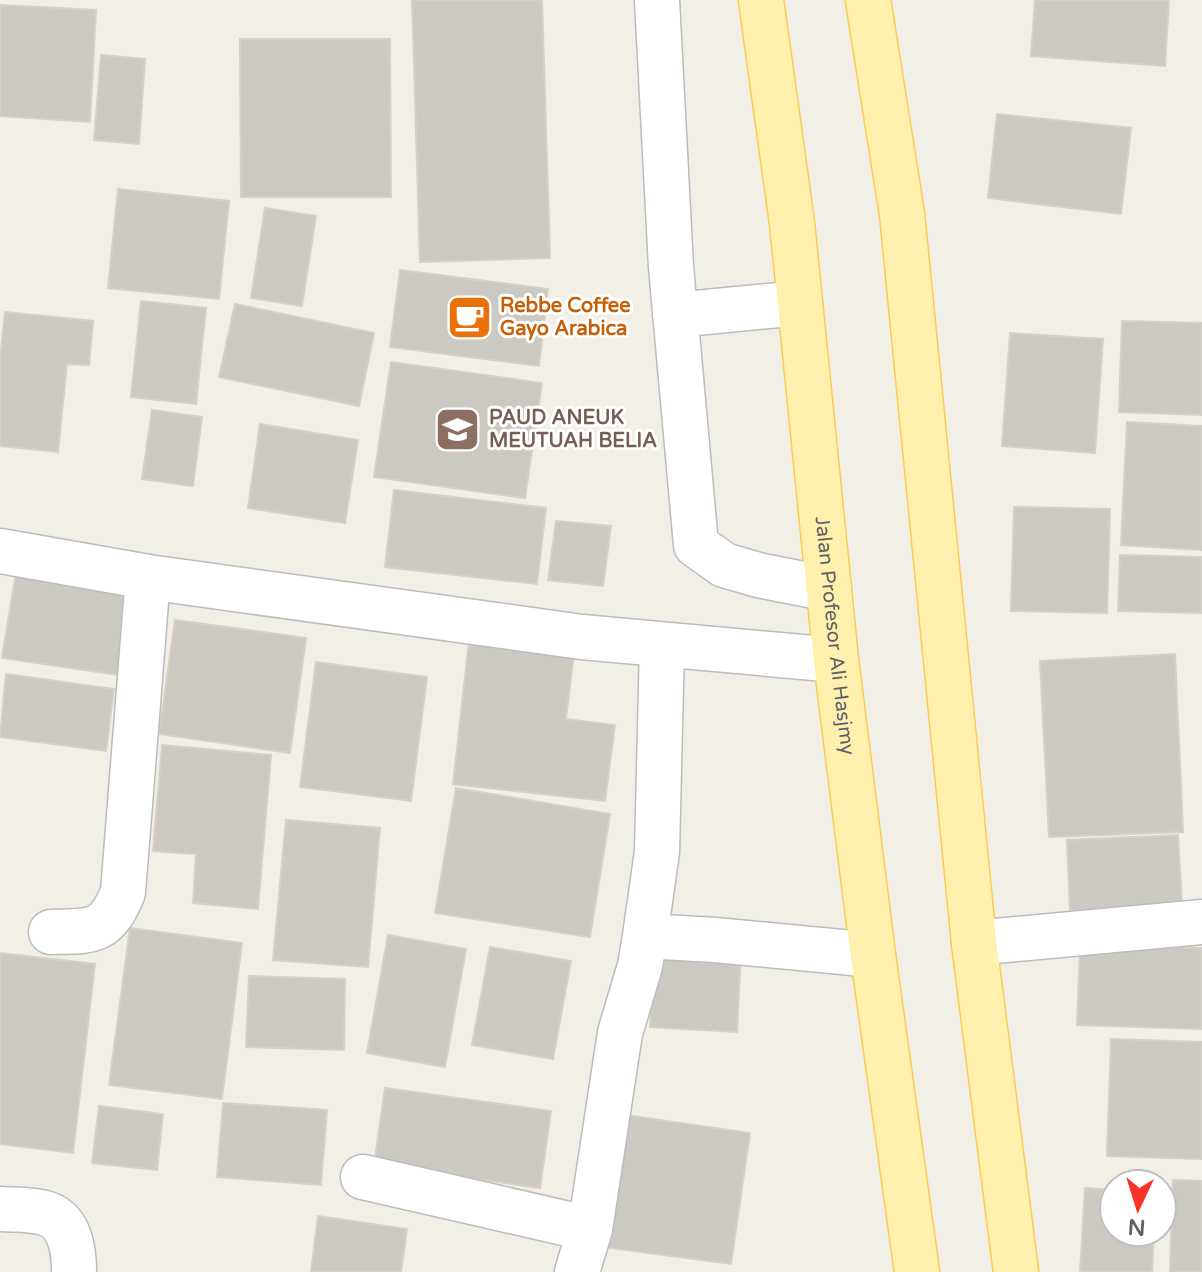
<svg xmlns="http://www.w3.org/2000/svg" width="1202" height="1272" viewBox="0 0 1202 1272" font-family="'Varela Round',sans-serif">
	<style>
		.building { fill: #ccc9c3; stroke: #d7d0c4; stroke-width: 2 }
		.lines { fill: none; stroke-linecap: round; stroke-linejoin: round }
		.minor-casing { stroke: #b9bcc1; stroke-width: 47 }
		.major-casing { stroke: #fdcb54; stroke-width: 47 }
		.minor { stroke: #fff; stroke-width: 44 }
		.major { stroke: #fff1ad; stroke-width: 44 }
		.labels { text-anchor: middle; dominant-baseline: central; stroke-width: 6; stroke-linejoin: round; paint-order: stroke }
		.food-label { font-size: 20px; font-weight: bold; fill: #c56008; stroke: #fff; text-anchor: start }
		.education-label { font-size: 20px; font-weight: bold; fill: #785e54; stroke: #fff; text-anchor: start }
		.street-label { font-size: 20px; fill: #5e6268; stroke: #fff }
	</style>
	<rect width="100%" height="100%" fill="#f1efe6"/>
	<path class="building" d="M412,0H542L550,258L420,262Z
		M1035,0H1169L1165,66L1031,56Z
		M0,5L96,10L90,122L0,116Z
		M240,39H390L391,197H241Z
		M101,55L145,59L139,144L94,140Z
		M997,114L1131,128L1121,214L988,198Z
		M118,189L229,201L219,299L108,288Z
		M265,208L316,216L302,306L251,298Z
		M400,270L548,289L539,366L390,347Z
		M141,301L206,308L196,404L131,397Z
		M235,304L374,333L359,406L219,377Z
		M5,312L93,321L89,365L67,364L58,452L0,446V359Z
		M1122,321L1202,323V415L1119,412Z
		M1010,333L1103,339L1095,453L1002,446Z
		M391,362L542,383L525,498L374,477Z
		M152,410L202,417L193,486L142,479Z
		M1127,422L1202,426V550L1121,545Z
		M260,424L358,440L345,523L248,508Z
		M394,490L546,508L537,584L385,567Z
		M1014,507L1110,509L1107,613L1011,611Z
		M556,521L611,526L603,586L548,580Z
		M1120,555L1202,557V613L1118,611Z
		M17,566L134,584L119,675L2,658Z
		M175,620L306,638L290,753L159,734Z
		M469,641L574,653L566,719L615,725L605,801L453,784Z
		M1175,654L1183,832L1049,837L1040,661Z
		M316,662L427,677L411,801L300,787Z
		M6,674L114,689L106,751L0,737Z
		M162,745L271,755L258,909L193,903L196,854L153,851Z
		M456,788L610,814L590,937L435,913Z
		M286,820L380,828L368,967L273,960Z
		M1178,835L1182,906L1070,911L1067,840Z
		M130,928L242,943L222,1099L109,1085Z
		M388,935L466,949L445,1067L367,1053Z
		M1080,944L1202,948V1029L1077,1025Z
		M655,946L741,951L737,1032L650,1027Z
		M490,947L571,961L553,1059L472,1045Z
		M0,953L95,964L73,1153L0,1144Z
		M249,976L345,979L344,1050L246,1047Z
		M1111,1039L1202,1042V1159L1107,1156Z
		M385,1088L551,1111L540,1188L374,1165Z
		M223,1103L327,1110L321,1185L217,1177Z
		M99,1106L163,1114L157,1170L92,1163Z
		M612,1113L750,1133L731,1264L595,1246Z
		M1173,1180L1202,1181V1272H1170Z
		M1085,1188L1114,1190V1232H1154L1152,1272H1080Z
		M318,1216L407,1229L401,1272H311Z"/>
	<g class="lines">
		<defs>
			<path id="minor" d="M657,0L671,267L696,545L724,565L758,575L829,589
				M675,315L800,303
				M0,551L148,577L582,637L836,660
				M51,932C93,931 106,934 123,892L148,577
				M645,936L657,852L662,645
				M974,943L1202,922
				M363,1177L590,1229
				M0,1209C14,1210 31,1209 45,1213C71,1221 74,1250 74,1272
				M577,1272L590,1229L620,1033L640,966L645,936L715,940L873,955"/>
			<g id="major">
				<path id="s1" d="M761,0L792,223L836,660L873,955L917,1272"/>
				<path d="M868,0L902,214L974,943L1016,1272"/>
			</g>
		</defs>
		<use href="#minor" class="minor-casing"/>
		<use href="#major" class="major-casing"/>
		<use href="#minor" class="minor"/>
		<use href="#major" class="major"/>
	</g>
	<defs>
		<symbol id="cafe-square" viewBox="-11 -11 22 22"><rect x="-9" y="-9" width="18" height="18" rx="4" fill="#e8710a" stroke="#fff"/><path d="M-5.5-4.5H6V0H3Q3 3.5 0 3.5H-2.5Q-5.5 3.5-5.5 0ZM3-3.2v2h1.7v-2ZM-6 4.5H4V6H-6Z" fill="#fff"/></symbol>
		<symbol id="school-square" viewBox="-11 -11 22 22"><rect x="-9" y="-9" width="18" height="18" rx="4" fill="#8d6e63" stroke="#fff"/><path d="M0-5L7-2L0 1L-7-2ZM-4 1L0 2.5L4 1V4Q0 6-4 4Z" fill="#fff"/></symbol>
	</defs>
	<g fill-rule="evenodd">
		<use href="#cafe-square" x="444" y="292" width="51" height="51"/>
		<use href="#school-square" x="432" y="404" width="51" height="51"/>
	</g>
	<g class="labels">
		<g class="food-label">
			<text x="500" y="306">Rebbe Coffee<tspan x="500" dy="23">Gayo Arabica</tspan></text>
		</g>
		<g class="education-label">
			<text x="489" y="418">PAUD ANEUK<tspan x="489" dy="23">MEUTUAH BELIA</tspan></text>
		</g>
		<g class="street-label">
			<text stroke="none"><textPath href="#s1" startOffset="640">Jalan Profesor Ali Hasjmy</textPath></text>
		</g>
	</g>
	<g transform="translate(1138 1208) rotate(184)"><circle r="38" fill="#ffffff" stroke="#bfc0c3" stroke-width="2"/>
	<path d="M0-6L14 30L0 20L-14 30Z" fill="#f73326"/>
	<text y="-12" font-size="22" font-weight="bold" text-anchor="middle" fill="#5e6268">N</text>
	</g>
</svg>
